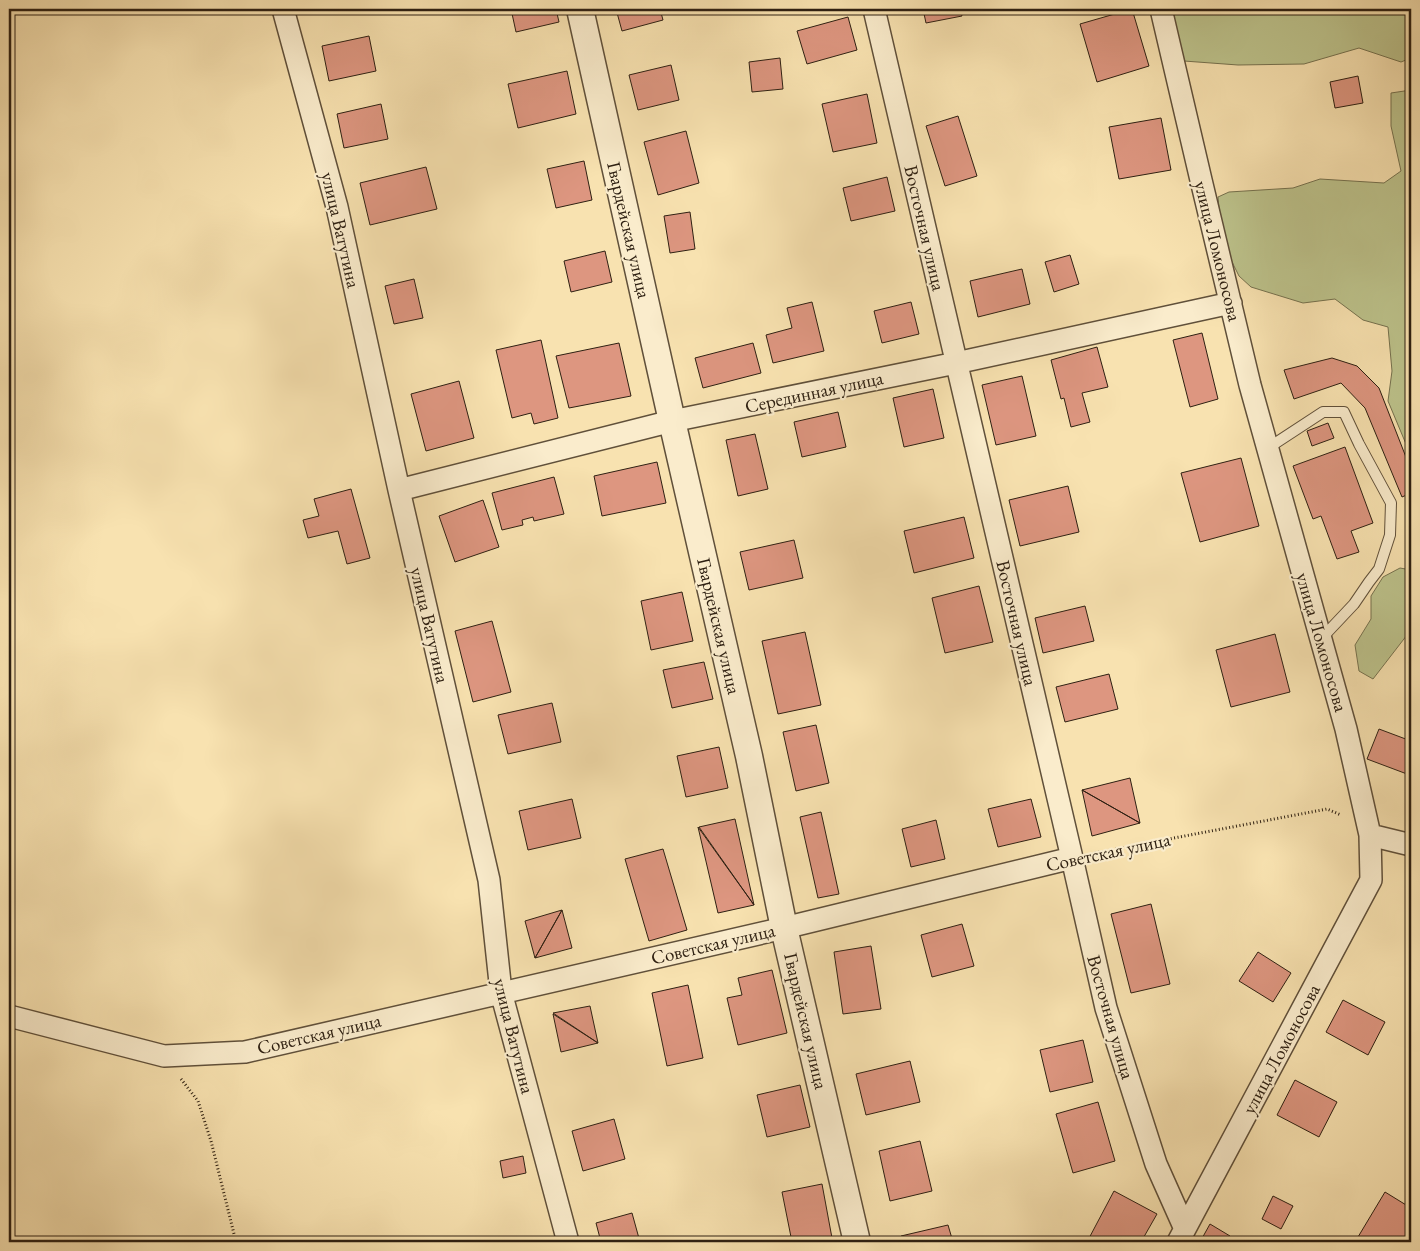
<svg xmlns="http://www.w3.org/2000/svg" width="1420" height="1251" viewBox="0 0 1420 1251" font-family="'EB Garamond',serif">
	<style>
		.green { fill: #bdc38c; stroke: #76724f }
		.building { fill: #dd9680; stroke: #2e2012 }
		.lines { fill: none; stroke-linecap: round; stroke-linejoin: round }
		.service-casing { stroke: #60503a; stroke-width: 12 }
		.minor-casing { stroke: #60503a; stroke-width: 24 }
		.tertiary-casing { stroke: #60503a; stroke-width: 29 }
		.path { stroke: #2e2012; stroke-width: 3; stroke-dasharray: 1 2.5; stroke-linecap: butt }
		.service { stroke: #faeccc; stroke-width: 10 }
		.minor { stroke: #faeccc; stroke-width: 21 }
		.tertiary { stroke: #faeccc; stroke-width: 26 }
		.labels { text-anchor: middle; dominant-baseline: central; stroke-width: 4.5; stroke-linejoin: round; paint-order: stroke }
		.street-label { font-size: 19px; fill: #2e2012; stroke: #faeccc }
	</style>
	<rect width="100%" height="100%" fill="#f8e2b0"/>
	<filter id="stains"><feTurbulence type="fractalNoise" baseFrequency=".004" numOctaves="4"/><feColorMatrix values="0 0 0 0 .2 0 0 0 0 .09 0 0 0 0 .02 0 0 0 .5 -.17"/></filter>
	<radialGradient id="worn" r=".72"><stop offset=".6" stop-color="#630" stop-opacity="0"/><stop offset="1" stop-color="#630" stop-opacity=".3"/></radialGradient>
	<path class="green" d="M1171,9H1411V58L1401,62L1359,48L1304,64L1238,65L1184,61Z
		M1411,90V456L1388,401L1392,371L1388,327L1363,320L1335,299L1303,303L1251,287L1239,276L1222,242L1218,197L1229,192L1293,188L1320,179L1384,183L1401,171L1391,126V93Z
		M1400,568L1411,570V627L1407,635L1373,679L1359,671L1355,645L1371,619V596L1383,577Z"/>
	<path class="building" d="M511,9H556L559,22L516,32Z
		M616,9H660L663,20L622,31Z
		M923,9H960L962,16L926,23Z
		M1132,9L1149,66L1097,82L1080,24Z
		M848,17L857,50L807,64L797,31Z
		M369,36L376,71L329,81L322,46Z
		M780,58L783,89L752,92L749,62Z
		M671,65L679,100L638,110L629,75Z
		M567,71L576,114L518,128L508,84Z
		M1358,76L1363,103L1335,108L1330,82Z
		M867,94L877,143L833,152L822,104Z
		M381,104L388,139L344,148L337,114Z
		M958,116L977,176L945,186L926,126Z
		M1161,118L1171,170L1119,179L1109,127Z
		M686,131L699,183L658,195L644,142Z
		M584,161L592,200L556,208L547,169Z
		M426,167L437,209L370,225L360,183Z
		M887,177L895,211L851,221L843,188Z
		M690,212L695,249L670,253L664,216Z
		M605,251L612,282L571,292L564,261Z
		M1070,255L1079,284L1054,292L1045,262Z
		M1022,269L1030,304L978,317L970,281Z
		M414,279L423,318L394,324L385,286Z
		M812,302L824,351L773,363L766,335L792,328L787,308Z
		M911,302L919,334L882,343L874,311Z
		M1202,333L1218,399L1190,407L1173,340Z
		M541,340L558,418L534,424L531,413L512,418L496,350Z
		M619,343L631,396L569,408L556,356Z
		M753,343L761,373L703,388L695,358Z
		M1097,347L1108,387L1082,393L1090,422L1071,427L1064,398L1061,399L1051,360Z
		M1332,358L1357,366L1379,388L1411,470V493L1402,497L1365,408L1341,383L1294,399L1284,370Z
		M1022,376L1036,436L996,445L982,385Z
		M459,381L474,438L426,451L411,394Z
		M933,389L944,438L904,447L893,398Z
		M838,412L846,447L802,457L794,422Z
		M1328,423L1334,438L1312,446L1307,431Z
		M755,434L768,489L738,496L726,440Z
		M1345,447L1373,523L1351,531L1359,552L1337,559L1321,516L1313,519L1293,466Z
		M1241,458L1259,526L1200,542L1181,473Z
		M657,462L666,503L602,516L594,476Z
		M554,477L564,514L534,521L533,517L522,520L523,525L502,530L492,493Z
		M1068,486L1079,532L1020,546L1009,500Z
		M351,489L370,558L347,564L338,531L308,538L303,520L319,516L314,499Z
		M483,500L499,547L455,562L439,516Z
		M964,517L974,558L914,573L904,531Z
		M794,540L803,578L749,590L740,552Z
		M979,586L993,642L945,653L932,598Z
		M682,592L693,641L651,650L641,601Z
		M1085,606L1094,641L1043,653L1035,618Z
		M492,621L511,692L473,702L455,631Z
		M805,632L821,705L778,714L762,641Z
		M1275,634L1290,692L1231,707L1216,650Z
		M704,662L713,699L672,708L663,670Z
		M1109,674L1118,709L1065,722L1056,687Z
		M552,703L561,742L508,754L498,715Z
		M816,725L829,783L796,791L783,732Z
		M1379,729L1411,741V765L1407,774L1367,759Z
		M719,747L728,788L686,797L677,756Z
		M1130,778L1140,823L1082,790Z
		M1082,790L1140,823L1092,836Z
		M572,799L581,838L528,850L519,811Z
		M1031,799L1041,837L998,847L988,809Z
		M821,812L839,894L818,898L800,817Z
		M735,819L754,905L699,827Z
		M936,820L945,859L911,867L902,829Z
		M698,827L754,905L718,913Z
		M663,849L687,930L649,941L625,859Z
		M1151,904L1170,984L1131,993L1111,914Z
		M562,910L535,958L525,921Z
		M562,910L572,948L535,958Z
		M962,924L974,966L932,977L921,935Z
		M871,946L881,1009L843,1014L834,952Z
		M1258,952L1291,973L1273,1002L1239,981Z
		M772,970L787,1033L738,1045L727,998L742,995L738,978Z
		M688,985L703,1058L667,1066L652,993Z
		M1343,1000L1385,1022L1368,1055L1326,1032Z
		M590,1006L598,1043L553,1013Z
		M553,1014L598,1043L561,1052Z
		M1083,1040L1093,1082L1050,1092L1040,1050Z
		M910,1061L920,1102L866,1115L856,1074Z
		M1295,1080L1337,1102L1319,1137L1277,1115Z
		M800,1085L810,1127L767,1137L757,1095Z
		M1098,1102L1115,1161L1073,1173L1056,1114Z
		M614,1119L625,1159L583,1171L572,1131Z
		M920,1141L932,1191L890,1201L879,1151Z
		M523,1156L526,1173L503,1178L500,1161Z
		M822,1184L832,1238L813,1242H792L782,1192Z
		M1114,1191L1157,1214L1141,1242H1087Z
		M1385,1192L1411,1208V1233L1406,1242H1355Z
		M1273,1196L1293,1206L1281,1229L1262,1219Z
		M632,1213L640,1242H601L596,1223Z
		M1210,1224L1230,1236L1227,1242H1200Z
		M948,1225L953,1242H902L901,1236Z"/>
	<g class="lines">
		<defs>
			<path id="service" d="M1268,448L1323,412H1344L1359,444L1391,503L1390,535L1379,569L1369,582L1354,604L1321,639"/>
			<path id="minor" d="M283,9L337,207L399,490L489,880L501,992L568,1242
				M874,9L1072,858L1106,1008L1156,1164L1185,1229
				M1161,9L1201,180L1250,385L1346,729L1370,835L1371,880L1178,1242
				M399,490L672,421L956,363L1231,303
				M1370,835L1411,845
				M9,1016L164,1056L245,1052L784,928L1072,858"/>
			<path id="tertiary" d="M580,9L672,421L749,756L784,928L857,1242"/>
		</defs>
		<use href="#service" class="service-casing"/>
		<use href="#minor" class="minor-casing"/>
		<use href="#tertiary" class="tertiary-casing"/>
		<path class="path" d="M1095,853L1327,809L1341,815
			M181,1079L198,1101L211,1141L236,1242
			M9,1215L14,1242"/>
		<use href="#service" class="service"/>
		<use href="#minor" class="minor"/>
		<use href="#tertiary" class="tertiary"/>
	</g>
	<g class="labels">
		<g class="street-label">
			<text transform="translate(925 228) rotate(77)">Восточная улица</text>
			<text transform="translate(341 230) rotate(77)">улица Ватутина</text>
			<text transform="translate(629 230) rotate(77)">Гвардейская улица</text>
			<text transform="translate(1218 251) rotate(76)">улица Ломоносова</text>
			<text transform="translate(814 392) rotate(-12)">Серединная улица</text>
			<text transform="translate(1017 623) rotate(77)">Восточная улица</text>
			<text transform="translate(430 625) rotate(77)">улица Ватутина</text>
			<text transform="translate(719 626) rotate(77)">Гвардейская улица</text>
			<text transform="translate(1322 642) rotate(74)">улица Ломоносова</text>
			<text transform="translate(1108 852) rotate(-12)">Советская улица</text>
			<text transform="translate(713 944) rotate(-13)">Советская улица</text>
			<text transform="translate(1111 1017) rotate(74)">Восточная улица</text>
			<text transform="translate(806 1021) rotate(77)">Гвардейская улица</text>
			<text transform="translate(319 1034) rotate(-13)">Советская улица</text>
			<text transform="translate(514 1036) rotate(76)">улица Ватутина</text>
			<text transform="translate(1281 1049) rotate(-62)">улица Ломоносова</text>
		</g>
	</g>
	<rect width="1420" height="1251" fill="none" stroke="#f8e2b0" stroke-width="30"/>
	<rect x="10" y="10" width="1400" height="1231" fill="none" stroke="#2e2012" stroke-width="2.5"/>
	<rect x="15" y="15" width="1390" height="1221" fill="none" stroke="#2e2012"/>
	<rect width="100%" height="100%" filter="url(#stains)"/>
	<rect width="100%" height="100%" fill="url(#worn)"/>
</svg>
